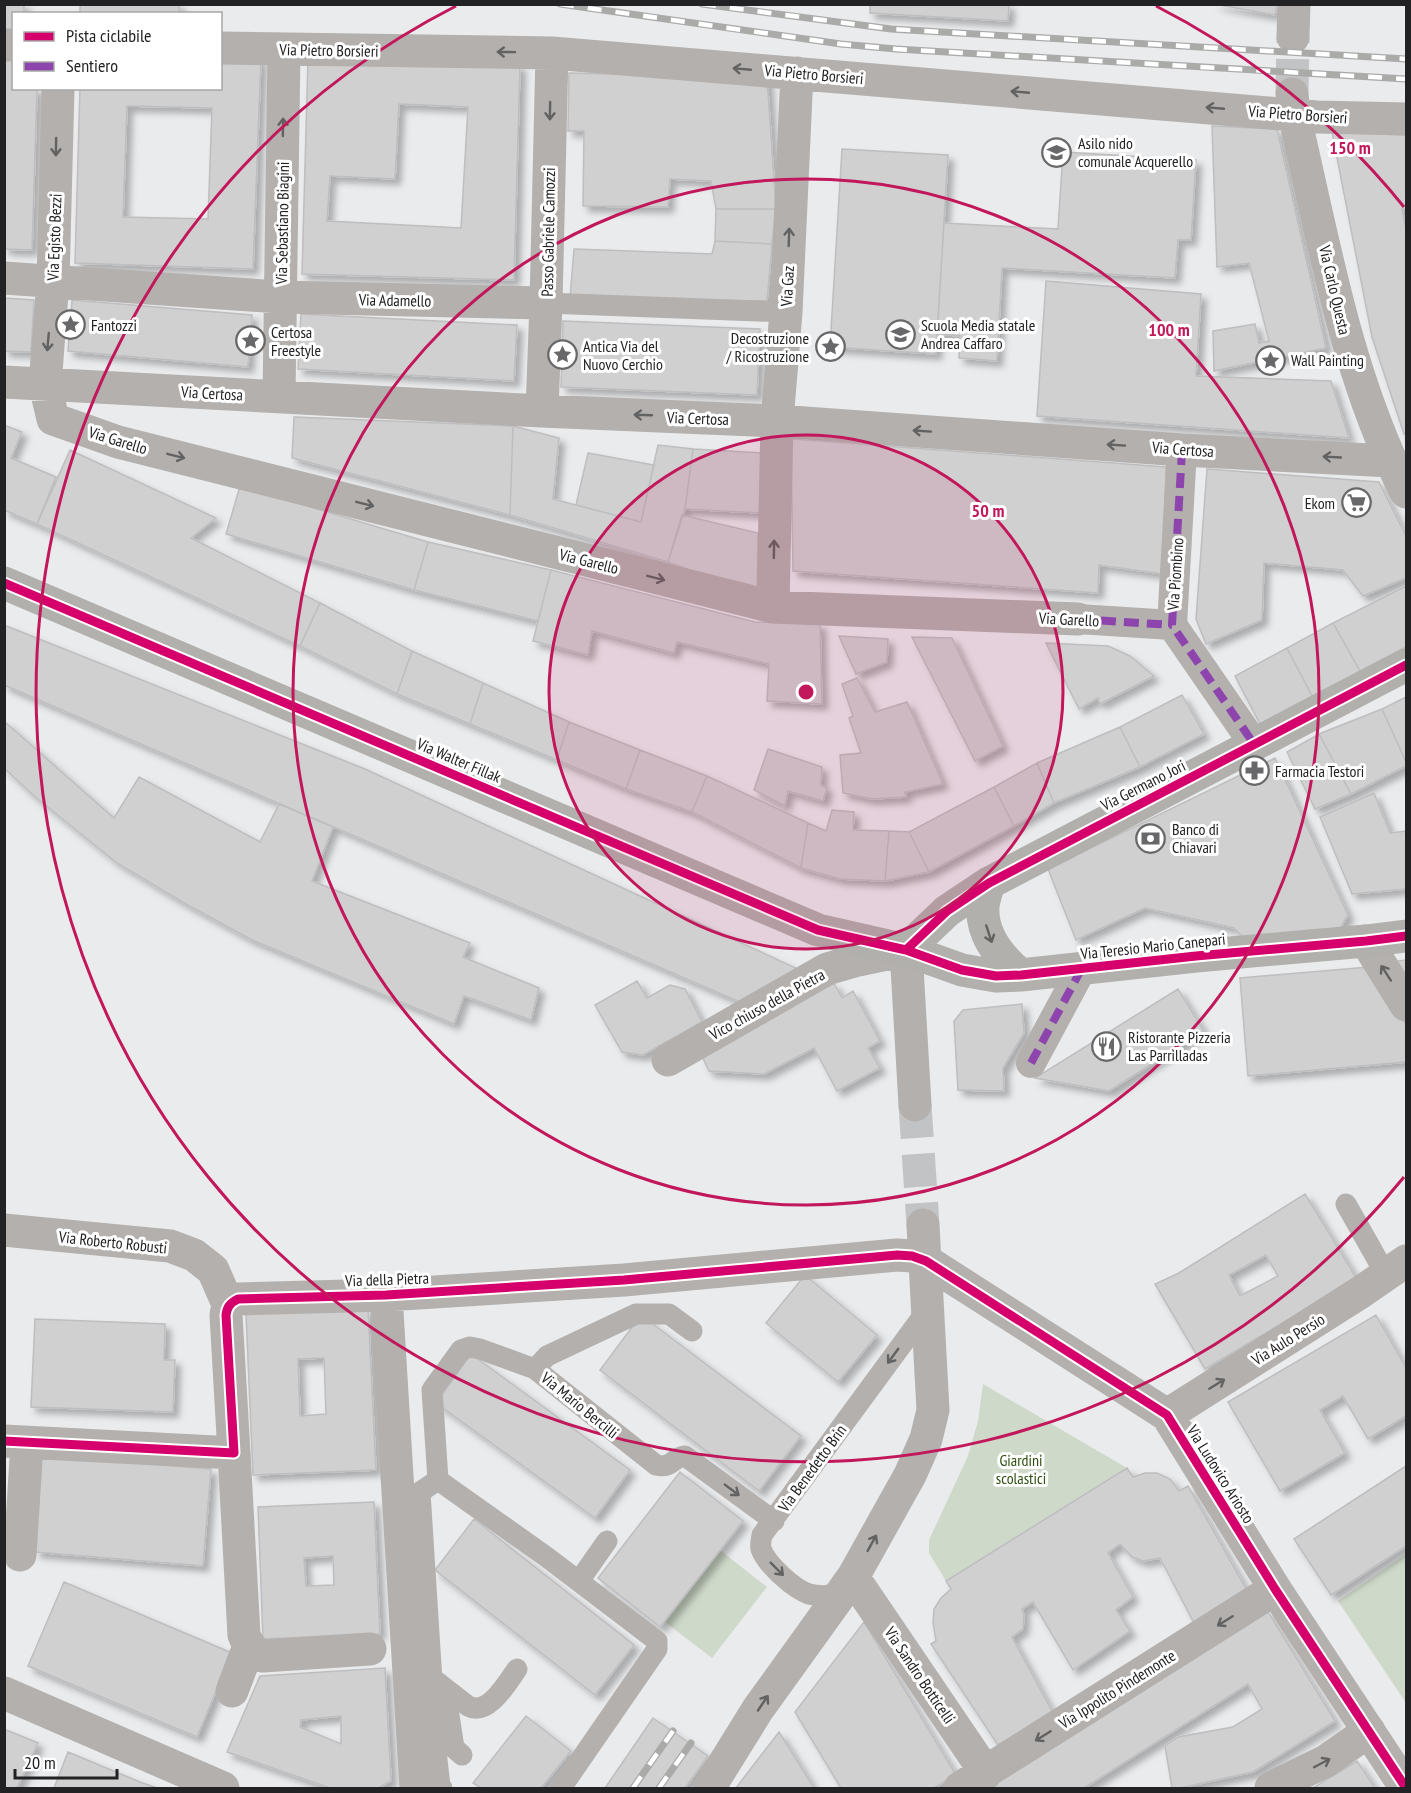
<svg xmlns="http://www.w3.org/2000/svg" width="1411" height="1793" viewBox="0 0 1411 1793" font-family="'PT Sans Narrow',sans-serif">
	<style>
		.green { fill: #ced9c9 }
		.building { fill: #d0d0d1; stroke: #bebdbf; stroke-width: 1.5; fill-rule: evenodd; filter: url(#shadow) }
		.lines { fill: none; stroke-linecap: round; stroke-linejoin: round }
		.minor-tunnel { stroke: #c2c3c5; stroke-width: 33; stroke-dasharray: 33 16; stroke-linecap: butt }
		.service { stroke: #b3b0ad; stroke-width: 21 }
		.pedestrian { stroke: #b3b0ad; stroke-width: 30 }
		.minor { stroke: #b3b0ad; stroke-width: 33 }
		.secondary { stroke: #b2b0ac; stroke-width: 33 }
		.rail-casing { stroke: #aaaaa9; stroke-width: 7 }
		.rail { stroke: #fff; stroke-width: 4.5; stroke-dasharray: 14; stroke-linecap: butt }
		.quiet { stroke: #8e44ad; stroke-width: 8; stroke-dasharray: 15 8; stroke-linecap: butt }
		.cycleway-casing { stroke: #fff; stroke-width: 13 }
		.cycleway { stroke: #d6006c; stroke-width: 9 }
		.oneway { stroke: #636262 }
		.oneway2 { stroke: #636261 }
		.ring { fill: none; stroke: #c2185b; stroke-width: 3 }
		.labels { text-anchor: middle; dominant-baseline: central; stroke-width: 6; stroke-linejoin: round; paint-order: stroke }
		.street-label { font-size: 16px; fill: #222224; stroke: #fff }
		.poi-label { font-size: 16px; fill: #222224; stroke: #fff; text-anchor: start }
		.park-label { font-size: 16px; fill: #2e4e0f; stroke: #fff }
		.centre { fill: #c2185b; stroke: #fff; stroke-width: 3 }
		.ring-label { font-size: 18px; text-anchor: middle; font-weight: bold; fill: #c2185b; stroke: #fff; stroke-width: 6; stroke-linejoin: round; paint-order: stroke }
	</style>
	<defs>
		<filter id="shadow"><feDropShadow dx="5.5" dy="5.5" stdDeviation="3" flood-color="#0004"/></filter>
	</defs>
	<rect width="100%" height="100%" fill="#eaebed"/>
	<path class="green" d="M983,1384L1127,1468L946,1581L929,1553V1540L968,1456L978,1421Z
		M720,1550L767,1587L712,1658L665,1622Z
		M1406,1554V1703L1338,1601Z"/>
	<path class="building" d="M4,4H24V14H14V36L4,37Z
		M80,4H179V14H80Z
		M870,4H1009L1008,21L870,13Z
		M1214,4H1277L1275,15Z
		M4,52H14V88H37L32,250L4,249Z
		M220,57L261,58L253,269L75,263L80,88H220ZM127,106L212,108L208,219L123,217Z
		M308,59L520,65L514,280L302,274ZM399,104L468,107L461,228L327,221L330,176L395,179Z
		M569,73L767,77L776,209H716L711,181L670,179L668,207L583,206L584,131H568Z
		M1212,126L1277,129L1326,348L1214,371L1213,331L1255,324L1259,343L1269,341L1249,263L1217,267Z
		M1332,132L1406,135V209H1402L1406,229V434H1404L1372,337Z
		M842,149L948,155L936,354L830,347Z
		M1063,152L1196,160L1191,240H1178L1175,278L1002,268L997,361L959,358L960,336L937,334L944,223L1058,229Z
		M716,209H776L772,244L715,241Z
		M715,241L772,244L767,301L570,298L574,249L712,254Z
		M1046,281L1201,294L1196,376L1331,381L1349,438L1037,416Z
		M4,298L34,300L31,352L4,351Z
		M72,300L252,315L248,367L68,351Z
		M301,314L517,325L514,381L298,369Z
		M563,321L760,329L757,395L561,387Z
		M294,417L513,426L510,515L292,458Z
		M4,425L22,432L11,458L56,477L37,524L4,510Z
		M513,426L559,438L553,499L641,522L658,445L693,449L685,509L668,562L510,515Z
		M791,439L1166,467L1163,574L1099,565L1098,593L793,571Z
		M693,449L763,453L762,513L685,509Z
		M70,450L216,518L191,538L320,603L300,646L37,524Z
		M588,453L654,465L641,522L576,505Z
		M1207,469L1379,482L1406,536V578L1363,596L1343,570L1264,563L1262,620L1206,644L1196,619Z
		M240,486L428,542L414,590L226,534Z
		M682,515L758,533L757,594L668,562Z
		M428,542L551,570L538,621L414,590Z
		M551,570L755,622L820,624L822,704L767,701L769,664L677,642L674,653L592,631L588,655L533,641Z
		M1406,586V647L1360,671L1333,623Z
		M320,603L412,651L397,694L300,646Z
		M1333,623L1360,671L1312,696L1287,648Z
		M4,625L365,769L800,970L740,1002L4,685Z
		M839,636L888,639L887,662L856,674Z
		M912,637L952,638L1003,746L975,761Z
		M1046,643L1108,646L1130,656L1154,676L1100,704L1098,698L1079,709Z
		M1287,648L1312,696L1260,724L1235,676Z
		M412,651L483,683L470,724L397,694Z
		M857,678L875,712L907,702L943,784L905,792L906,797L872,799L843,793L840,755L861,753L849,718L853,716L842,684Z
		M483,683L569,722L557,760L470,724Z
		M1182,695L1204,734L1140,767L1120,727Z
		M1406,697V762L1382,709Z
		M1382,709L1406,762V766L1351,794L1319,734Z
		M4,721L114,818L139,777L260,842L279,804L333,827L312,881L470,943L463,957L539,988L531,1020L464,996L454,1024L252,940L184,903L117,863L34,796L4,768Z
		M569,722L640,750L626,789L557,760Z
		M1120,727L1140,767L1054,803L1037,763Z
		M1319,734L1351,794L1315,809L1287,752Z
		M768,749L822,767L821,785L827,788L823,801L788,791L785,806L754,790Z
		M640,750L707,776L692,812L626,789Z
		M1275,758L1348,915L1336,935L1252,947L1234,928L1145,908L1076,940L1048,869Z
		M1037,763L1054,803L1014,826L994,787Z
		M707,776L808,823L801,868L692,812Z
		M994,787L1014,826L929,872L909,832Z
		M1374,793L1390,833L1406,831V889L1352,894L1320,817Z
		M832,810L854,812L853,830L889,831L885,881L840,879L801,868L808,823L826,831Z
		M889,831L909,832L929,872L885,881Z
		M1406,960V994L1387,962Z
		M1369,967L1406,1024V1062L1248,1076L1240,978Z
		M637,981L647,998L670,985L685,989L702,1022L643,1055L622,1052L595,1005Z
		M834,983L842,998L853,991L880,1041L868,1048L880,1068L837,1091L814,1048L764,1074L709,1071L701,1054Z
		M1178,989L1204,1031L1109,1091L1035,1078Z
		M1022,1004L1024,1033L1003,1068L1004,1091L958,1090L954,1021L963,1010Z
		M1305,1194L1357,1279L1205,1369L1155,1284L1179,1273ZM1266,1255L1278,1276L1240,1296L1229,1275Z
		M805,1275L877,1335L838,1382L766,1323Z
		M368,1309L376,1470L253,1475L246,1314ZM324,1358L326,1414L300,1416L298,1359Z
		M641,1315L801,1436L759,1491L600,1370Z
		M1376,1315L1406,1368V1416L1368,1439L1343,1396L1320,1410L1345,1453L1280,1491L1228,1402Z
		M35,1319L165,1324L164,1360H175L173,1412L31,1407Z
		M471,1354L630,1470L595,1518L436,1403Z
		M42,1455L211,1469L203,1566L35,1552Z
		M1406,1466V1546L1331,1595L1294,1539Z
		M1127,1468L1133,1477L1145,1473H1157L1170,1479L1179,1491L1188,1486L1249,1594L1196,1627L1160,1558L1143,1561L1132,1557L1120,1544L1108,1553L1133,1597L1116,1610L1130,1631L1073,1670L1033,1602L1022,1609L1024,1615L1023,1629L1012,1637L1053,1713L998,1745L931,1644L936,1641L933,1623L934,1609L941,1598L951,1589L946,1581Z
		M680,1472L743,1521L660,1627L598,1578Z
		M374,1502L380,1634L263,1639L258,1507ZM333,1556L334,1585L306,1586L304,1558Z
		M474,1519L634,1645L595,1695L435,1570Z
		M64,1582L232,1653L197,1737L28,1666Z
		M1267,1610L1335,1721L1253,1772L1180,1788H1172L1165,1746L1178,1737L1233,1727L1262,1709L1248,1684L1084,1788H981Z
		M864,1622L956,1775L934,1788H841L795,1712Z
		M385,1668L391,1781L378,1788H330L227,1752L260,1676ZM341,1716V1744L300,1727L301,1720Z
		M526,1716L571,1751L541,1788H481L473,1783Z
		M653,1718L708,1756L685,1788H605Z
		M4,1729L38,1743L17,1788H4Z
		M779,1732L814,1788H736L755,1763Z
		M68,1752L140,1782L157,1788H54Z
		M1357,1761L1375,1788H1313Z"/>
	<g class="lines">
		<path class="minor-tunnel" d="M1292,92L1293,37
			M915,1105L923,1225"/>
		<path class="service" d="M546,303L786,312
			M1346,1204L1386,1275
			M535,1369L547,1356L636,1314H669L692,1331
			M438,1480L432,1390L461,1350L470,1347L480,1349L535,1369L656,1465C673,1469 672,1457 685,1456L774,1521
			M438,1480L548,1558L657,1641V1649L561,1788
			M438,1480L420,1492L437,1760L440,1786L442,1788
			M579,1581L607,1541
			M842,1593C831,1596 821,1597 809,1594C794,1589 767,1565 761,1549C760,1545 761,1540 762,1535L928,1309
			M432,1678L468,1706C488,1717 507,1683 517,1669
			M437,1689L449,1715L454,1748L462,1755"/>
		<path class="pedestrian" d="M1182,450L1172,625L1254,744
			M1078,619L1172,625
			M1031,1063L1082,968"/>
		<path class="minor" d="M1293,37L1294,4
			M4,45H14
			M220,48L552,53L1317,117L1406,119
			M58,88L53,281L45,385L53,419L118,442L773,607L1078,619
			M1292,94L1294,114C1324,242 1346,375 1406,492
			M4,278L280,297L546,303
			M4,382L542,411L777,421L1182,450L1390,461
			M279,396L284,49
			M542,411L546,303L552,53
			M773,607L777,421L786,312L797,73
			M1366,941L1406,1005
			M668,1060L827,969L858,960L906,950L915,1105
			M4,1230L170,1246L194,1255L213,1270L227,1302H231
			M386,1295L416,1788
			M1167,1415L1361,1292L1406,1261
			M4,1441L234,1453L226,1315C227,1307 230,1303 238,1299L386,1295L624,1280L897,1255L912,1256L926,1261L1167,1415L1275,1589L1406,1788
			M234,1453L244,1635C249,1646 252,1653 263,1656L370,1649
			M20,1555L27,1443
			M853,1577L986,1773
			M232,1691L249,1646
			M4,1693L223,1788
			M709,1788L758,1709L853,1577L910,1475L926,1439L933,1410L923,1225
			M960,1788L1275,1589
			M1271,1788L1326,1761L1369,1731"/>
		<path class="secondary" d="M4,583L818,930L906,950L962,970L996,976L1021,975L1196,956L1366,941L1406,936
			M989,883C987,890 984,898 983,906C981,935 1000,958 1021,975
			M906,950L947,911L989,883L1406,665"/>
		<defs>
			<path id="rail" d="M560,4L841,44L896,49L1406,79
				M702,4L891,29L1406,59
				M633,1788L673,1731
				M659,1788L691,1743"/>
		</defs>
		<use href="#rail" class="rail-casing"/>
		<use href="#rail" class="rail"/>
		<path class="quiet" d="M1182,450L1172,625L1254,744
			M1078,619L1172,625
			M1031,1063L1082,968"/>
		<defs>
			<path id="cycleway" d="M4,583L818,930L906,950L962,970L996,976L1021,975L1196,956L1366,941L1406,936
				M906,950L947,911L989,883L1406,665
				M4,1441L234,1453L226,1315C227,1307 230,1303 238,1299L386,1295L624,1280L897,1255L912,1256L926,1261L1167,1415L1275,1589L1406,1788"/>
		</defs>
		<use href="#cycleway" class="cycleway-casing"/>
		<use href="#cycleway" class="cycleway"/>
	</g>
	<defs><path id="oneway-shaft" d="M-6 0H5M1.5-3L5.5 0L1.5 3" fill="none" stroke-width="1.6" stroke-linecap="round" stroke-linejoin="round" transform="scale(1.5)"/></defs>
	<g class="oneway">
		<use href="#oneway-shaft" transform="translate(506 52) rotate(-179)"/>
		<use href="#oneway-shaft" transform="translate(742 69) rotate(-175)"/>
		<use href="#oneway-shaft" transform="translate(1020 92) rotate(-175)"/>
		<use href="#oneway-shaft" transform="translate(1215 108) rotate(-175)"/>
		<use href="#oneway-shaft" transform="translate(550 111) rotate(91)"/>
		<use href="#oneway-shaft" transform="translate(283 127) rotate(-89)"/>
		<use href="#oneway-shaft" transform="translate(56 147) rotate(91)"/>
		<use href="#oneway-shaft" transform="translate(789 237) rotate(-88)"/>
		<use href="#oneway-shaft" transform="translate(48 342) rotate(95)"/>
		<use href="#oneway-shaft" transform="translate(643 415) rotate(-178)"/>
		<use href="#oneway-shaft" transform="translate(922 431) rotate(-176)"/>
		<use href="#oneway-shaft" transform="translate(1116 445) rotate(-176)"/>
		<use href="#oneway-shaft" transform="translate(176 456) rotate(14)"/>
		<use href="#oneway-shaft" transform="translate(1332 457) rotate(-177)"/>
		<use href="#oneway-shaft" transform="translate(365 504) rotate(14)"/>
		<use href="#oneway-shaft" transform="translate(774 549) rotate(-89)"/>
		<use href="#oneway-shaft" transform="translate(656 578) rotate(14)"/>
		<use href="#oneway-shaft" transform="translate(1386 973) rotate(-123)"/>
		<use href="#oneway-shaft" transform="translate(893 1356) rotate(126)"/>
		<use href="#oneway-shaft" transform="translate(1217 1384) rotate(-32)"/>
		<use href="#oneway-shaft" transform="translate(732 1490) rotate(37)"/>
		<use href="#oneway-shaft" transform="translate(872 1543) rotate(-61)"/>
		<use href="#oneway-shaft" transform="translate(777 1569) rotate(45)"/>
		<use href="#oneway-shaft" transform="translate(1225 1621) rotate(148)"/>
		<use href="#oneway-shaft" transform="translate(763 1703) rotate(-56)"/>
		<use href="#oneway-shaft" transform="translate(1043 1736) rotate(148)"/>
		<use href="#oneway-shaft" transform="translate(1322 1763) rotate(-28)"/>
	</g>
	<use class="oneway2" href="#oneway-shaft" transform="translate(989 934) rotate(72)"/>
	<circle cx="806" cy="692" r="257" fill="#c2185b" fill-opacity=".12"/>
	<g class="ring">
		<circle cx="806" cy="692" r="257"/>
		<circle cx="806" cy="692" r="513"/>
		<path d="M1404 1177A770 770 0 1 1 456 6M1156 6A770 770 0 0 1 1404 207"/>
	</g>
	<defs>
		<symbol id="school-ring" viewBox="-11 -11 22 22"><circle r="9.5" fill="#fff" stroke="#68686a" stroke-width="1.5"/><path d="M0-5L7-2L0 1L-7-2ZM-4 1L0 2.5L4 1V4Q0 6-4 4Z" fill="#68686a"/></symbol>
		<symbol id="sight-ring" viewBox="-11 -11 22 22"><circle r="9.5" fill="#fff" stroke="#68686a" stroke-width="1.5"/><path d="M0-6L1.8-2.2L6-1.7L2.9 1.2L3.7 5.4L0 3.3L-3.7 5.4L-2.9 1.2L-6-1.7L-1.8-2.2Z" fill="#68686a"/></symbol>
		<symbol id="supermarket-ring" viewBox="-11 -11 22 22"><circle r="9.5" fill="#fff" stroke="#68686a" stroke-width="1.5"/><path d="M-6-5.5h2.5l.6 2H6L4.5 2H-2.5L-4.4-4H-6ZM-1.5 3.2a1.3 1.3 0 1 0 .1 0ZM3 3.2a1.3 1.3 0 1 0 .1 0Z" fill="#68686a"/></symbol>
		<symbol id="pharmacy-ring" viewBox="-11 -11 22 22"><circle r="9.5" fill="#fff" stroke="#68686a" stroke-width="1.5"/><path d="M-2-6h4v4h4v4h-4v4h-4v-4h-4v-4h4Z" fill="#68686a"/></symbol>
		<symbol id="bank-ring" viewBox="-11 -11 22 22"><circle r="9.5" fill="#fff" stroke="#68686a" stroke-width="1.5"/><path d="M-6-4H6V4H-6ZM0-2.3a2.3 2.3 0 1 0 0 4.6a2.3 2.3 0 1 0 0-4.6Z" fill="#68686a"/></symbol>
		<symbol id="restaurant-ring" viewBox="-11 -11 22 22"><circle r="9.5" fill="#fff" stroke="#68686a" stroke-width="1.5"/><path d="M-5-6h1v4h1v-4h1v4h1v-4h1v5L-1.5 .5V6h-2V.5L-5-1ZM5-6V6H3V1.5H1.5Q1.5-4 5-6Z" fill="#68686a"/></symbol>
	</defs>
	<g fill-rule="evenodd">
		<use href="#school-ring" x="1040" y="136" width="33" height="33"/>
		<use href="#sight-ring" x="54" y="308" width="33" height="33"/>
		<use href="#school-ring" x="884" y="318" width="33" height="33"/>
		<use href="#sight-ring" x="234" y="324" width="33" height="33"/>
		<use href="#sight-ring" x="814" y="330" width="33" height="33"/>
		<use href="#sight-ring" x="546" y="338" width="33" height="33"/>
		<use href="#sight-ring" x="1254" y="344" width="33" height="33"/>
		<use href="#supermarket-ring" x="1340" y="486" width="33" height="33"/>
		<use href="#pharmacy-ring" x="1238" y="754" width="33" height="33"/>
		<use href="#bank-ring" x="1134" y="822" width="33" height="33"/>
		<use href="#restaurant-ring" x="1090" y="1030" width="33" height="33"/>
	</g>
	<g class="labels">
		<g class="street-label">
			<text transform="translate(329 50) rotate(1)">Via Pietro Borsieri</text>
			<text transform="translate(814 74) rotate(5)">Via Pietro Borsieri</text>
			<text transform="translate(1298 114) rotate(4)">Via Pietro Borsieri</text>
			<text transform="translate(282 223) rotate(-89)">Via Sebastiano Biagini</text>
			<text transform="translate(548 232) rotate(-89)">Passo Gabriele Camozzi</text>
			<text transform="translate(54 237) rotate(-88)">Via Egisto Bezzi</text>
			<text transform="translate(787 286) rotate(-87)">Via Gaz</text>
			<text transform="translate(1335 290) rotate(77)">Via Carlo Questa</text>
			<text transform="translate(395 300) rotate(1)">Via Adamello</text>
			<text transform="translate(212 393) rotate(3)">Via Certosa</text>
			<text transform="translate(698 418) rotate(2)">Via Certosa</text>
			<text transform="translate(118 440) rotate(17)">Via Garello</text>
			<text transform="translate(1183 449) rotate(4)">Via Certosa</text>
			<text transform="translate(589 561) rotate(14)">Via Garello</text>
			<text transform="translate(1175 574) rotate(-86)">Via Piombino</text>
			<text transform="translate(1069 619) rotate(3)">Via Garello</text>
			<text transform="translate(459 760) rotate(23)">Via Walter Fillak</text>
			<text transform="translate(1143 785) rotate(-27)">Via Germano Jori</text>
			<text transform="translate(1153 946) rotate(-6)">Via Teresio Mario Canepari</text>
			<text transform="translate(767 1004) rotate(-29)">Vico chiuso della Pietra</text>
			<text transform="translate(113 1242) rotate(6)">Via Roberto Robusti</text>
			<text transform="translate(387 1279) rotate(-2)">Via della Pietra</text>
			<text transform="translate(1288 1339) rotate(-32)">Via Aulo Persio</text>
			<text transform="translate(580 1405) rotate(39)">Via Mario Bercilli</text>
			<text transform="translate(812 1468) rotate(-54)">Via Benedetto Brin</text>
			<text transform="translate(1221 1474) rotate(58)">Via Ludovico Ariosto</text>
			<text transform="translate(920 1675) rotate(56)">Via Sandro Botticelli</text>
			<text transform="translate(1117 1689) rotate(-32)">Via Ippolito Pindemonte</text>
		</g>
		<g class="poi-label">
			<text x="1078" y="143">Asilo nido<tspan x="1078" dy="18">comunale Acquerello</tspan></text>
			<text x="91" y="325">Fantozzi</text>
			<text x="921" y="325">Scuola Media statale<tspan x="921" dy="18">Andrea Caffaro</tspan></text>
			<text x="271" y="332">Certosa<tspan x="271" dy="18">Freestyle</tspan></text>
			<text x="809" y="338" text-anchor="end">Decostruzione<tspan x="809" dy="18">/ Ricostruzione</tspan></text>
			<text x="583" y="346">Antica Via del<tspan x="583" dy="18">Nuovo Cerchio</tspan></text>
			<text x="1291" y="360">Wall Painting</text>
			<text x="1335" y="503" text-anchor="end">Ekom</text>
			<text x="1275" y="771">Farmacia Testori</text>
			<text x="1172" y="829">Banco di<tspan x="1172" dy="18">Chiavari</tspan></text>
			<text x="1128" y="1037">Ristorante Pizzeria<tspan x="1128" dy="18">Las Parrilladas</tspan></text>
		</g>
		<g class="park-label">
			<text x="1021" y="1460">Giardini<tspan x="1021" dy="18">scolastici</tspan></text>
		</g>
	</g>
	<circle cx="806" cy="692" r="9" class="centre"/>
	<g class="ring-label">
		<text x="1350" y="154">150 m</text>
		<text x="1169" y="336">100 m</text>
		<text x="988" y="517">50 m</text>
	</g>
	<rect width="1411" height="1793" fill="none" stroke="#222224" stroke-width="12"/>
	<rect x="12" y="12" width="210" height="78" fill="#ffffff" stroke="#a7a7a7" stroke-width="1.5"/>
	<rect x="24" y="32" width="30" height="9" fill="#d6006c" stroke="#a7a7a7" stroke-width="1.5"/>
	<text x="66" y="42" font-size="18" fill="#222224">Pista ciclabile</text>
	<rect x="24" y="62" width="30" height="9" fill="#8e44ad" stroke="#a7a7a7" stroke-width="1.5"/>
	<text x="66" y="72" font-size="18" fill="#222224">Sentiero</text>
	<path d="M15 1769v9h102v-9" fill="none" stroke="#222224" stroke-width="3"/>
	<text x="24" y="1769" font-size="18" fill="#222224" stroke="#ffffff" stroke-width="4.5" paint-order="stroke">20 m</text>
</svg>
